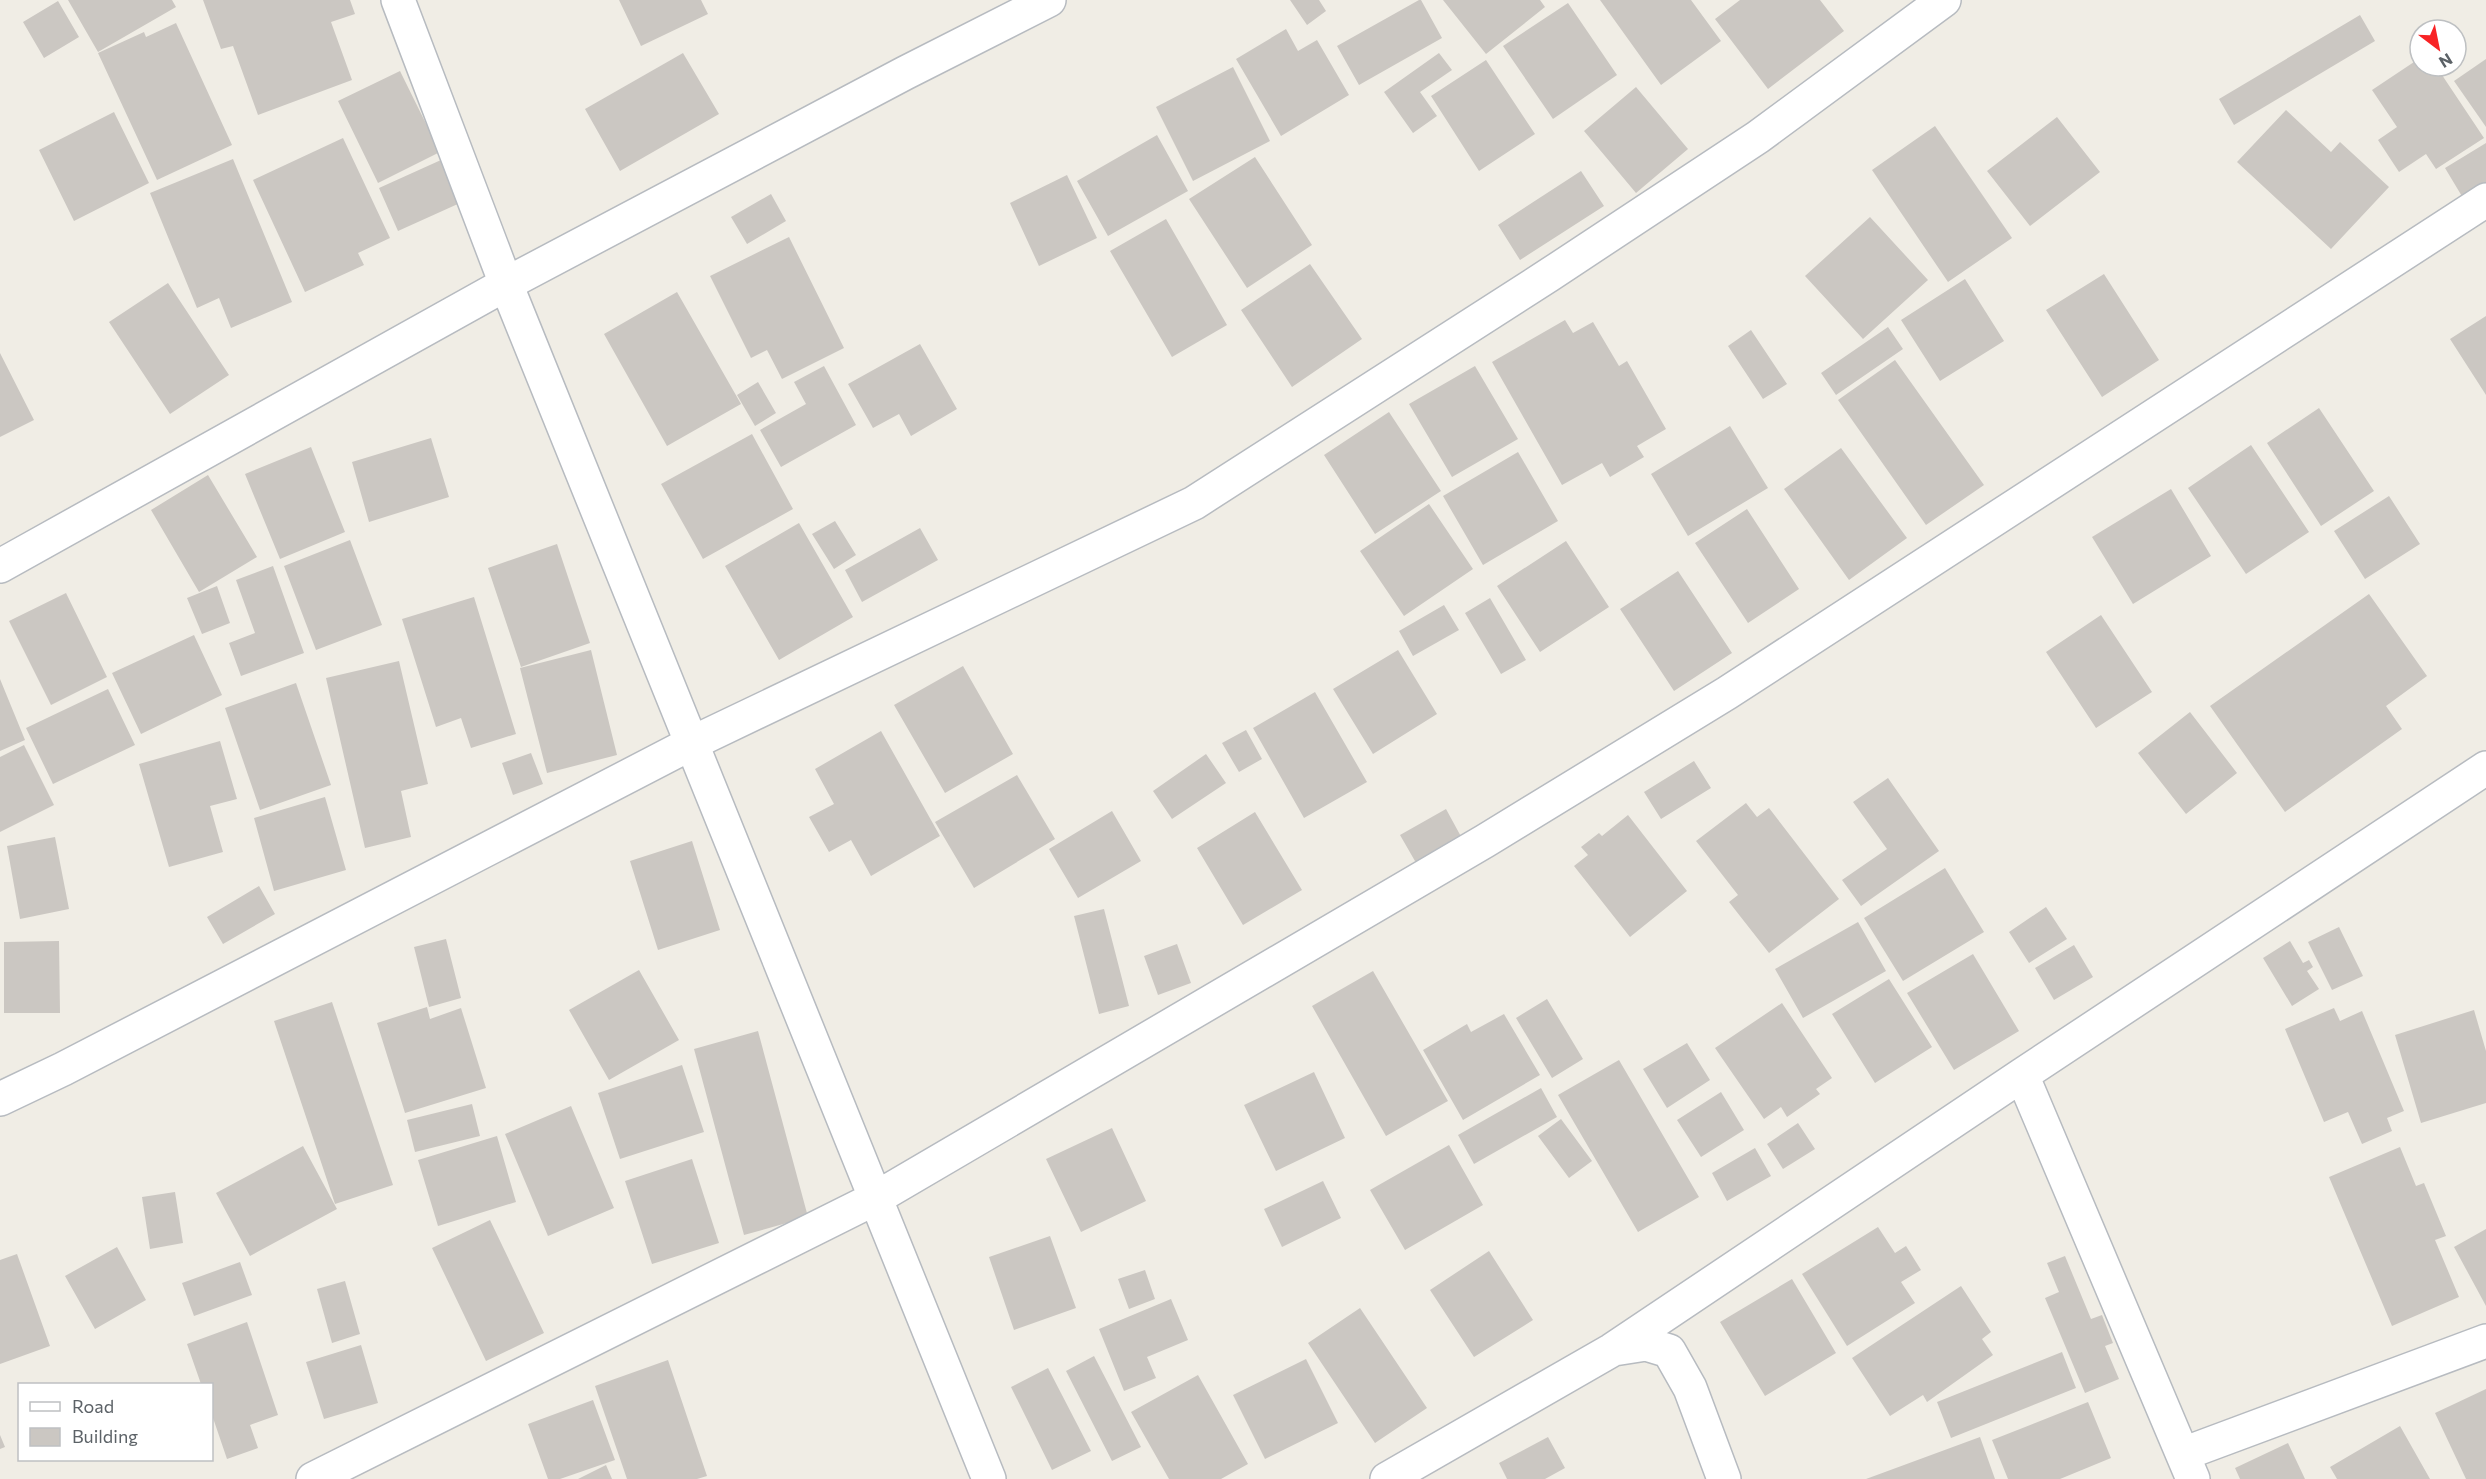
<svg xmlns="http://www.w3.org/2000/svg" width="2486" height="1479" viewBox="0 0 2486 1479" font-family="Commissioner,sans-serif">
	<style>
		.building { fill: #cbc7c2 }
		.lines { fill: none; stroke-linecap: round; stroke-linejoin: round }
		.minor-casing { stroke: #b7bbc0; stroke-width: 36 }
		.minor { stroke: #fff; stroke-width: 33 }
	</style>
	<rect width="100%" height="100%" fill="#f0ede5"/>
	<path class="building" d="M68,0H172L176,7L98,52Z
		M203,0H350L355,14L331,22L352,80L258,115L233,46L221,49Z
		M619,0H701L708,14L641,46Z
		M1290,0H1319L1326,11L1307,25Z
		M1419,0H1421L1442,38L1359,85L1337,46Z
		M1443,0H1540L1545,7L1486,54Z
		M1600,0H1691L1721,41L1661,85Z
		M1740,0H1820L1844,31L1768,89L1715,19Z
		M58,1L79,37L44,58L23,22Z
		M1568,3L1617,75L1553,119L1503,46Z
		M2360,15L2375,41L2234,125L2219,99Z
		M176,23L232,145L157,180L98,53L144,32L146,37Z
		M1286,29L1298,51L1317,40L1349,95L1281,136L1236,59Z
		M683,53L719,114L620,171L585,109Z
		M1439,53L1452,70L1420,92L1437,116L1413,133L1384,92Z
		M2420,58V66H2436L2484,138L2436,169L2426,154L2399,172L2378,140L2397,127L2372,90Z
		M2486,59V127L2454,81Z
		M1486,60L1535,134L1479,171L1431,96Z
		M1233,67L1270,141L1193,181L1156,107Z
		M400,71L440,152L378,183L338,101Z
		M1636,87L1688,149L1636,193L1584,131Z
		M2286,110L2331,152L2340,142L2389,187L2331,249L2237,162Z
		M114,112L149,183L74,221L39,150Z
		M2057,117L2100,172L2030,226L1987,171Z
		M1935,126L2012,238L1948,282L1872,170Z
		M1157,135L1188,191L1108,236L1077,181Z
		M343,138L390,238L358,253L364,265L305,292L253,180Z
		M2486,143V184L2463,198L2445,168Z
		M1255,157L1312,245L1247,288L1189,199Z
		M233,159L292,302L231,328L219,298L197,308L150,193Z
		M441,160L460,203L398,231L379,188Z
		M1581,171L1604,206L1520,260L1498,225Z
		M1067,175L1097,238L1039,266L1010,203Z
		M771,194L786,221L747,244L731,217Z
		M1870,217L1928,280L1863,339L1805,276Z
		M1166,219L1227,325L1172,357L1110,251Z
		M789,237L844,348L782,379L767,350L751,358L710,276Z
		M1310,264L1362,339L1292,387L1241,310Z
		M2104,274L2159,360L2102,397L2046,310Z
		M1965,279L2004,341L1940,381L1901,320Z
		M168,283L229,375L170,414L109,322Z
		M677,292L741,404L667,446L604,334Z
		M2486,316V395L2450,339Z
		M1565,320L1573,333L1593,322L1619,366L1627,361L1666,429L1637,446L1644,457L1610,477L1602,463L1562,485L1492,362Z
		M1888,327L1903,349L1836,395L1821,373Z
		M1751,330L1787,384L1763,399L1728,346Z
		M920,344L957,409L911,436L899,414L873,428L848,384Z
		M0,353L34,420L0,437Z
		M1895,360L1984,485L1926,525L1838,400Z
		M824,366L856,425L781,467L760,430L806,404L794,382Z
		M1475,366L1518,439L1452,477L1409,404Z
		M758,382L776,413L755,426L737,395Z
		M2319,408L2374,491L2321,526L2267,443Z
		M1389,412L1441,491L1375,534L1324,455Z
		M1730,426L1768,488L1688,536L1651,474Z
		M752,434L793,509L703,559L661,484Z
		M431,438L449,497L369,522L352,462Z
		M2251,445L2309,532L2246,574L2188,488Z
		M311,447L345,532L280,559L245,474Z
		M1841,448L1907,538L1849,580L1784,489Z
		M1518,452L1558,521L1483,565L1443,496Z
		M208,475L257,557L199,592L151,510Z
		M2171,489L2211,556L2133,604L2092,537Z
		M2389,496L2420,544L2365,579L2334,531Z
		M1429,504L1473,569L1404,616L1360,551Z
		M1747,509L1799,589L1748,623L1695,543Z
		M835,521L856,555L834,569L812,534Z
		M799,523L853,617L779,660L725,566Z
		M920,528L938,560L862,602L845,570Z
		M350,540L382,625L316,650L284,566Z
		M1566,541L1609,607L1540,652L1497,586Z
		M557,544L590,643L521,667L488,568Z
		M273,566L304,653L241,676L229,643L255,633L236,580Z
		M1678,571L1732,653L1674,691L1620,609Z
		M217,586L230,623L202,634L187,598Z
		M66,593L107,677L51,705L9,621Z
		M2369,594L2427,676L2386,706L2402,729L2285,812L2210,706Z
		M474,597L516,734L471,748L461,718L436,727L402,619Z
		M1490,598L1526,660L1501,674L1465,613Z
		M1444,605L1459,630L1413,656L1399,631Z
		M2101,615L2152,692L2096,728L2046,652Z
		M194,635L222,695L141,734L112,673Z
		M591,650L617,755L547,773L520,668Z
		M1398,650L1437,714L1373,754L1333,689Z
		M399,661L428,784L401,791L411,837L365,848L326,678Z
		M963,666L1013,754L945,793L894,705Z
		M0,679L25,740L0,751Z
		M296,683L331,785L260,810L225,708Z
		M108,689L135,745L53,784L26,728Z
		M1315,692L1367,782L1304,818L1253,728Z
		M2190,712L2237,773L2186,814L2138,753Z
		M1246,730L1262,759L1239,772L1222,743Z
		M881,731L940,836L871,876L851,840L829,852L809,817L834,804L815,769Z
		M220,741L237,799L210,806L223,852L169,867L139,764Z
		M24,745L54,805L0,832V757Z
		M531,753L543,784L513,795L502,763Z
		M1206,754L1226,783L1172,819L1153,791Z
		M1694,761L1711,788L1661,819L1644,792Z
		M1017,775L1055,839L974,888L935,822Z
		M1888,778L1939,851L1861,906L1842,880L1887,849L1853,802Z
		M325,797L346,870L274,891L254,818Z
		M1746,803L1757,817L1769,808L1839,899L1769,953L1729,902L1738,895L1696,841Z
		M1446,809L1464,842L1419,868L1400,835Z
		M1112,811L1141,861L1078,898L1049,849Z
		M1255,812L1302,890L1243,925L1197,848Z
		M1628,815L1687,891L1630,937L1574,866L1588,855L1581,847L1599,833L1602,836Z
		M55,837L69,909L20,919L7,846Z
		M692,841L720,930L658,950L630,861Z
		M1945,868L1984,932L1903,981L1864,918Z
		M259,886L275,914L223,944L207,917Z
		M2046,907L2067,939L2029,963L2009,932Z
		M1104,909L1129,1006L1099,1014L1074,916Z
		M1858,922L1886,971L1803,1018L1775,969Z
		M2339,927L2363,976L2332,990L2308,942Z
		M446,939L461,998L429,1007L414,947Z
		M59,941L60,1013H4V942Z
		M2290,941L2303,963L2309,960L2313,967L2307,971L2319,989L2292,1006L2263,958Z
		M1177,944L1191,983L1158,995L1144,956Z
		M2074,945L2093,977L2054,1000L2035,968Z
		M1973,954L2019,1031L1954,1070L1907,993Z
		M639,970L679,1040L609,1080L569,1010Z
		M1373,971L1448,1101L1386,1136L1312,1006Z
		M1889,979L1932,1047L1875,1083L1832,1014Z
		M1547,999L1583,1059L1552,1078L1516,1018Z
		M332,1002L393,1185L335,1204L274,1021Z
		M1782,1003L1832,1078L1816,1089L1820,1094L1787,1117L1781,1107L1764,1119L1715,1048Z
		M427,1007L430,1019L461,1008L486,1088L405,1113L377,1023Z
		M2334,1008L2340,1021L2362,1011L2404,1111L2387,1118L2392,1131L2362,1144L2348,1112L2324,1122L2285,1029Z
		M2474,1010L2486,1051V1103L2421,1123L2395,1035Z
		M1504,1014L1540,1075L1463,1120L1423,1050L1467,1024L1471,1032Z
		M758,1031L808,1217L744,1235L694,1049Z
		M1687,1043L1710,1080L1667,1108L1643,1069Z
		M1619,1060L1699,1197L1638,1232L1558,1095Z
		M682,1065L704,1132L620,1159L598,1093Z
		M1314,1072L1345,1138L1276,1171L1244,1105Z
		M1541,1088L1557,1117L1474,1164L1458,1135Z
		M1721,1092L1744,1130L1701,1157L1677,1120Z
		M472,1104L480,1136L415,1152L407,1120Z
		M571,1106L614,1208L548,1236L505,1134Z
		M1561,1119L1592,1161L1569,1178L1538,1136Z
		M1798,1123L1815,1149L1783,1169L1767,1144Z
		M1112,1128L1146,1201L1081,1232L1046,1159Z
		M497,1136L516,1202L438,1226L418,1160Z
		M1449,1145L1483,1205L1405,1250L1370,1190Z
		M303,1146L337,1209L250,1256L216,1193Z
		M2400,1147L2416,1186L2424,1183L2446,1236L2435,1240L2459,1297L2392,1326L2329,1177Z
		M1755,1148L1771,1176L1727,1201L1712,1173Z
		M692,1159L719,1243L652,1264L625,1181Z
		M1323,1181L1341,1218L1282,1247L1264,1209Z
		M175,1192L183,1243L150,1249L142,1197Z
		M490,1220L544,1333L486,1361L432,1248Z
		M1878,1227L1895,1253L1906,1246L1921,1270L1901,1282L1915,1303L1847,1346L1802,1274Z
		M2486,1229V1306L2454,1247Z
		M1050,1236L1076,1308L1014,1330L989,1257Z
		M117,1247L146,1300L95,1329L65,1276Z
		M1489,1251L1533,1320L1474,1357L1430,1290Z
		M17,1254L50,1346L0,1364V1260Z
		M2065,1256L2091,1319L2102,1315L2113,1343L2105,1346L2119,1379L2085,1393L2045,1298L2059,1292L2047,1263Z
		M240,1262L252,1295L194,1316L182,1283Z
		M1145,1270L1155,1299L1129,1309L1118,1279Z
		M1792,1279L1836,1353L1765,1396L1720,1322Z
		M345,1281L360,1334L332,1343L317,1289Z
		M1961,1286L1991,1332L1982,1339L1993,1355L1927,1402L1923,1395L1890,1416L1852,1358Z
		M1171,1299L1188,1340L1147,1357L1156,1378L1124,1391L1099,1329Z
		M1360,1308L1427,1408L1375,1443L1308,1343Z
		M247,1322L278,1415L250,1425L258,1448L227,1459L212,1415V1384H201L187,1344Z
		M361,1345L378,1403L324,1419L306,1362Z
		M2062,1352L2076,1388L1951,1438L1937,1402Z
		M1094,1356L1141,1447L1112,1461L1066,1371Z
		M1306,1359L1338,1423L1265,1459L1233,1395Z
		M668,1360L707,1476L697,1479H627L595,1386Z
		M1048,1368L1091,1451L1052,1470L1011,1387Z
		M1198,1375L1248,1464L1221,1479H1169L1131,1412Z
		M2486,1389V1479H2466L2435,1413Z
		M593,1400L615,1460L560,1479H548L528,1424Z
		M2088,1402L2111,1458L2060,1479H2008L1992,1440Z
		M2400,1426L2430,1479H2337L2330,1467Z
		M0,1435L5,1447L0,1449Z
		M1548,1437L1565,1468L1545,1479H1507L1499,1463Z
		M1980,1437L1995,1479H1866Z
		M2288,1443L2305,1479H2240L2235,1468Z
		M606,1465L612,1479H578Z"/>
	<g class="lines">
		<defs>
			<path id="minor" d="M398,0L506,284L989,1479
				M0,566L506,284L905,73L1049,0
				M2022,1075L2193,1479
				M0,1099L63,1069L692,743L1194,503L1549,275L1758,137L1944,0
				M1614,1349L1646,1344L1669,1351L1690,1388L1724,1479
				M2183,1454L2486,1341
				M313,1479L876,1198L1485,841L1727,693L2486,200
				M1387,1479L1612,1350L2022,1075L2486,768"/>
		</defs>
		<use href="#minor" class="minor-casing"/>
		<use href="#minor" class="minor"/>
	</g>
	<rect x="18" y="1383" width="195" height="78" fill="#ffffff" stroke="#bec0c2" stroke-width="1.5"/>
	<rect x="30" y="1402" width="30" height="9" fill="#ffffff" stroke="#bec0c2" stroke-width="1.5"/>
	<text x="72" y="1413" font-size="18" fill="#5c6267">Road</text>
	<rect x="30" y="1428" width="30" height="18" fill="#cbc7c2" stroke="#bec0c2" stroke-width="1.5"/>
	<text x="72" y="1443" font-size="18" fill="#5c6267">Building</text>
	<g transform="translate(2438 48) rotate(148)"><circle r="28" fill="#ffffff" stroke="#bec0c2" stroke-width="1.5"/>
	<path d="M0-4.5L10 22L0 15L-10 22Z" fill="#f82325"/>
	<text y="-9" font-size="16" font-weight="bold" text-anchor="middle" fill="#5c6267">N</text>
	</g>
</svg>
